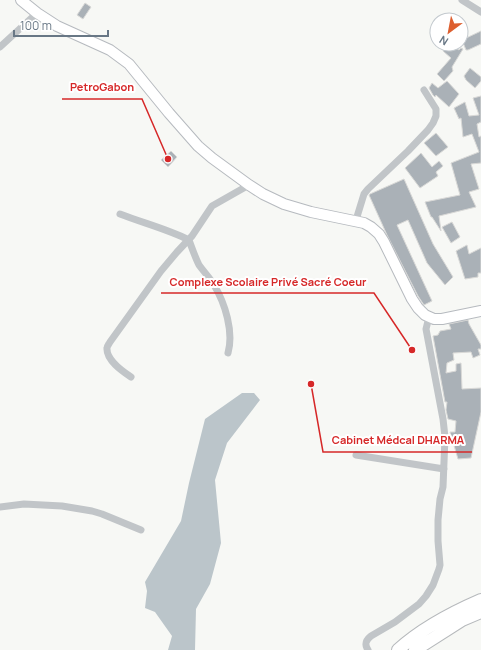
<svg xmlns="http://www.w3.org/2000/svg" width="481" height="650" viewBox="0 0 481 650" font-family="Manrope,sans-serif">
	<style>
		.water { fill: #bbc5ca }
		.building { fill: #aab1b7; stroke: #d9d9d7 }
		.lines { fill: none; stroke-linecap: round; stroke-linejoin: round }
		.secondary-casing { stroke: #b6babf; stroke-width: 12 }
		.trunk-casing { stroke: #b6b9bc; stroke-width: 14 }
		.minor { stroke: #c1c5c8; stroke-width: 7 }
		.secondary { stroke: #fff; stroke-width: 10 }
		.trunk { stroke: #fff; stroke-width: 12 }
		.leader { fill: none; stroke: #d62828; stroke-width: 1.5 }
		.callout-dot { fill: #d62828; stroke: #fff; stroke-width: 1.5 }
		.callout-label { font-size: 11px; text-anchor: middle; font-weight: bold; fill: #d62828; stroke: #fff; stroke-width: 4; stroke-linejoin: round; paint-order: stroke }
	</style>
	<rect width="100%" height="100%" fill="#f7f8f5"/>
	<path class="water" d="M242,393H254L260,400L227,443L215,480L221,543L210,584L196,609L195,650H168L172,636L155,612L145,608L147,591L145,582L181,521L189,483L205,419Z"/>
	<path class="building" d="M85,3L91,7L83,19L77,15Z
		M481,31V44L468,50H466L462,40Z
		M448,44H450L459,50L461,48L463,49L452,67L453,71L444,81L437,74L451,58L443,51Z
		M470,68L481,77V81L475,88L466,80L464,76Z
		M447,81L459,94L449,107L436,95L435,97L433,95L429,88L432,83L438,88Z
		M481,96V122L477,124L479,137L481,136V163L471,164L479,189L469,192L476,207L439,216L441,231L432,217H431L425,202L460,195L451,163L479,152L472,134L463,137L461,118L459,119L454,108L465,102L469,116L479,115L473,98Z
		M436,133L448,147L436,156L424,143Z
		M171,151L177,157L168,167L161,160Z
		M421,153L432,167L439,161L443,166L436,172L438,176L420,188L405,168Z
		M404,179L433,244L453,277L445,285L427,263L408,220L397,225L432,301L424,305L418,296L387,235L369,195L370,194Z
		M452,222L460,237L451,243L442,227Z
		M467,245L469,254L481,248V273H478V277L465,279L456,251Z
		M468,320L469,324L481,345V349H478L480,355L473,358L471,352L453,353L454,360L447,363L446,373L456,371V364L461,363L462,389L481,388V412L471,458L458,459L450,432H455L456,421L448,419L446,410L447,402H445L433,336L438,335L440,331L451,329L449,324Z"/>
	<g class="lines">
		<defs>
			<path id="secondary" d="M21,0L37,13L57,26L110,50L129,64L169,113L198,146L212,158L249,185L263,194L284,204L311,212L364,223L371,227L379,234L384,242L412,299L418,308L425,315L434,319H442L481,311"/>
			<path id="trunk" d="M398,650C422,628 451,613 481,600
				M415,650L462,620L481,612"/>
		</defs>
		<use href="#secondary" class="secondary-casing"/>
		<use href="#trunk" class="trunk-casing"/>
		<path class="minor" d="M462,0L481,12
			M0,47L37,13
			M120,214C143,223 167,229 189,240C192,248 195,257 199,265C204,272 210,278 214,285C225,303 234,332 228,353
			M356,220L364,194L368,189L408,151L428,130L433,123L436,116V109L424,90
			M131,377C122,371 106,360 107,348C107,346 109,344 110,342L161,271L177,252L192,236L212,206L249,185
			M356,455L444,469
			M0,507L24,504L62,506L92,511L102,514L141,530
			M368,650C364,644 366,640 371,636L395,622L419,604L426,596L433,585L439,569L440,565L438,541V520L440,499L443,487L445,437L443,419L426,329L429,317"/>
		<use href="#secondary" class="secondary"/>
		<use href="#trunk" class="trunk"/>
	</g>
	<path class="leader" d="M168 159L142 99H62M412 350L374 293H161M311 384L323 452H472"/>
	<g class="callout-dot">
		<circle cx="168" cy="159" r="4"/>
		<circle cx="412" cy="350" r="4"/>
		<circle cx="311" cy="384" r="4"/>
	</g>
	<g class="callout-label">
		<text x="102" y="91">PetroGabon</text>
		<text x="268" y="286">Complexe Scolaire Privé Sacré Coeur</text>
		<text x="398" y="444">Cabinet Médcal DHARMA</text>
	</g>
	<g transform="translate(449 32) rotate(212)"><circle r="19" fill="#ffffff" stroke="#c3c9ce"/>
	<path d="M0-3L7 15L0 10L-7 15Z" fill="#dd5f2f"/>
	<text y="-6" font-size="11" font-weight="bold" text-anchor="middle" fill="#687785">N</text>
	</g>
	<path d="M14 30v6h94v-6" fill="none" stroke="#687785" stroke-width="2"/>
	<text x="20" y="30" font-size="12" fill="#687785" stroke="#ffffff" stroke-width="3" paint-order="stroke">100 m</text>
</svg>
